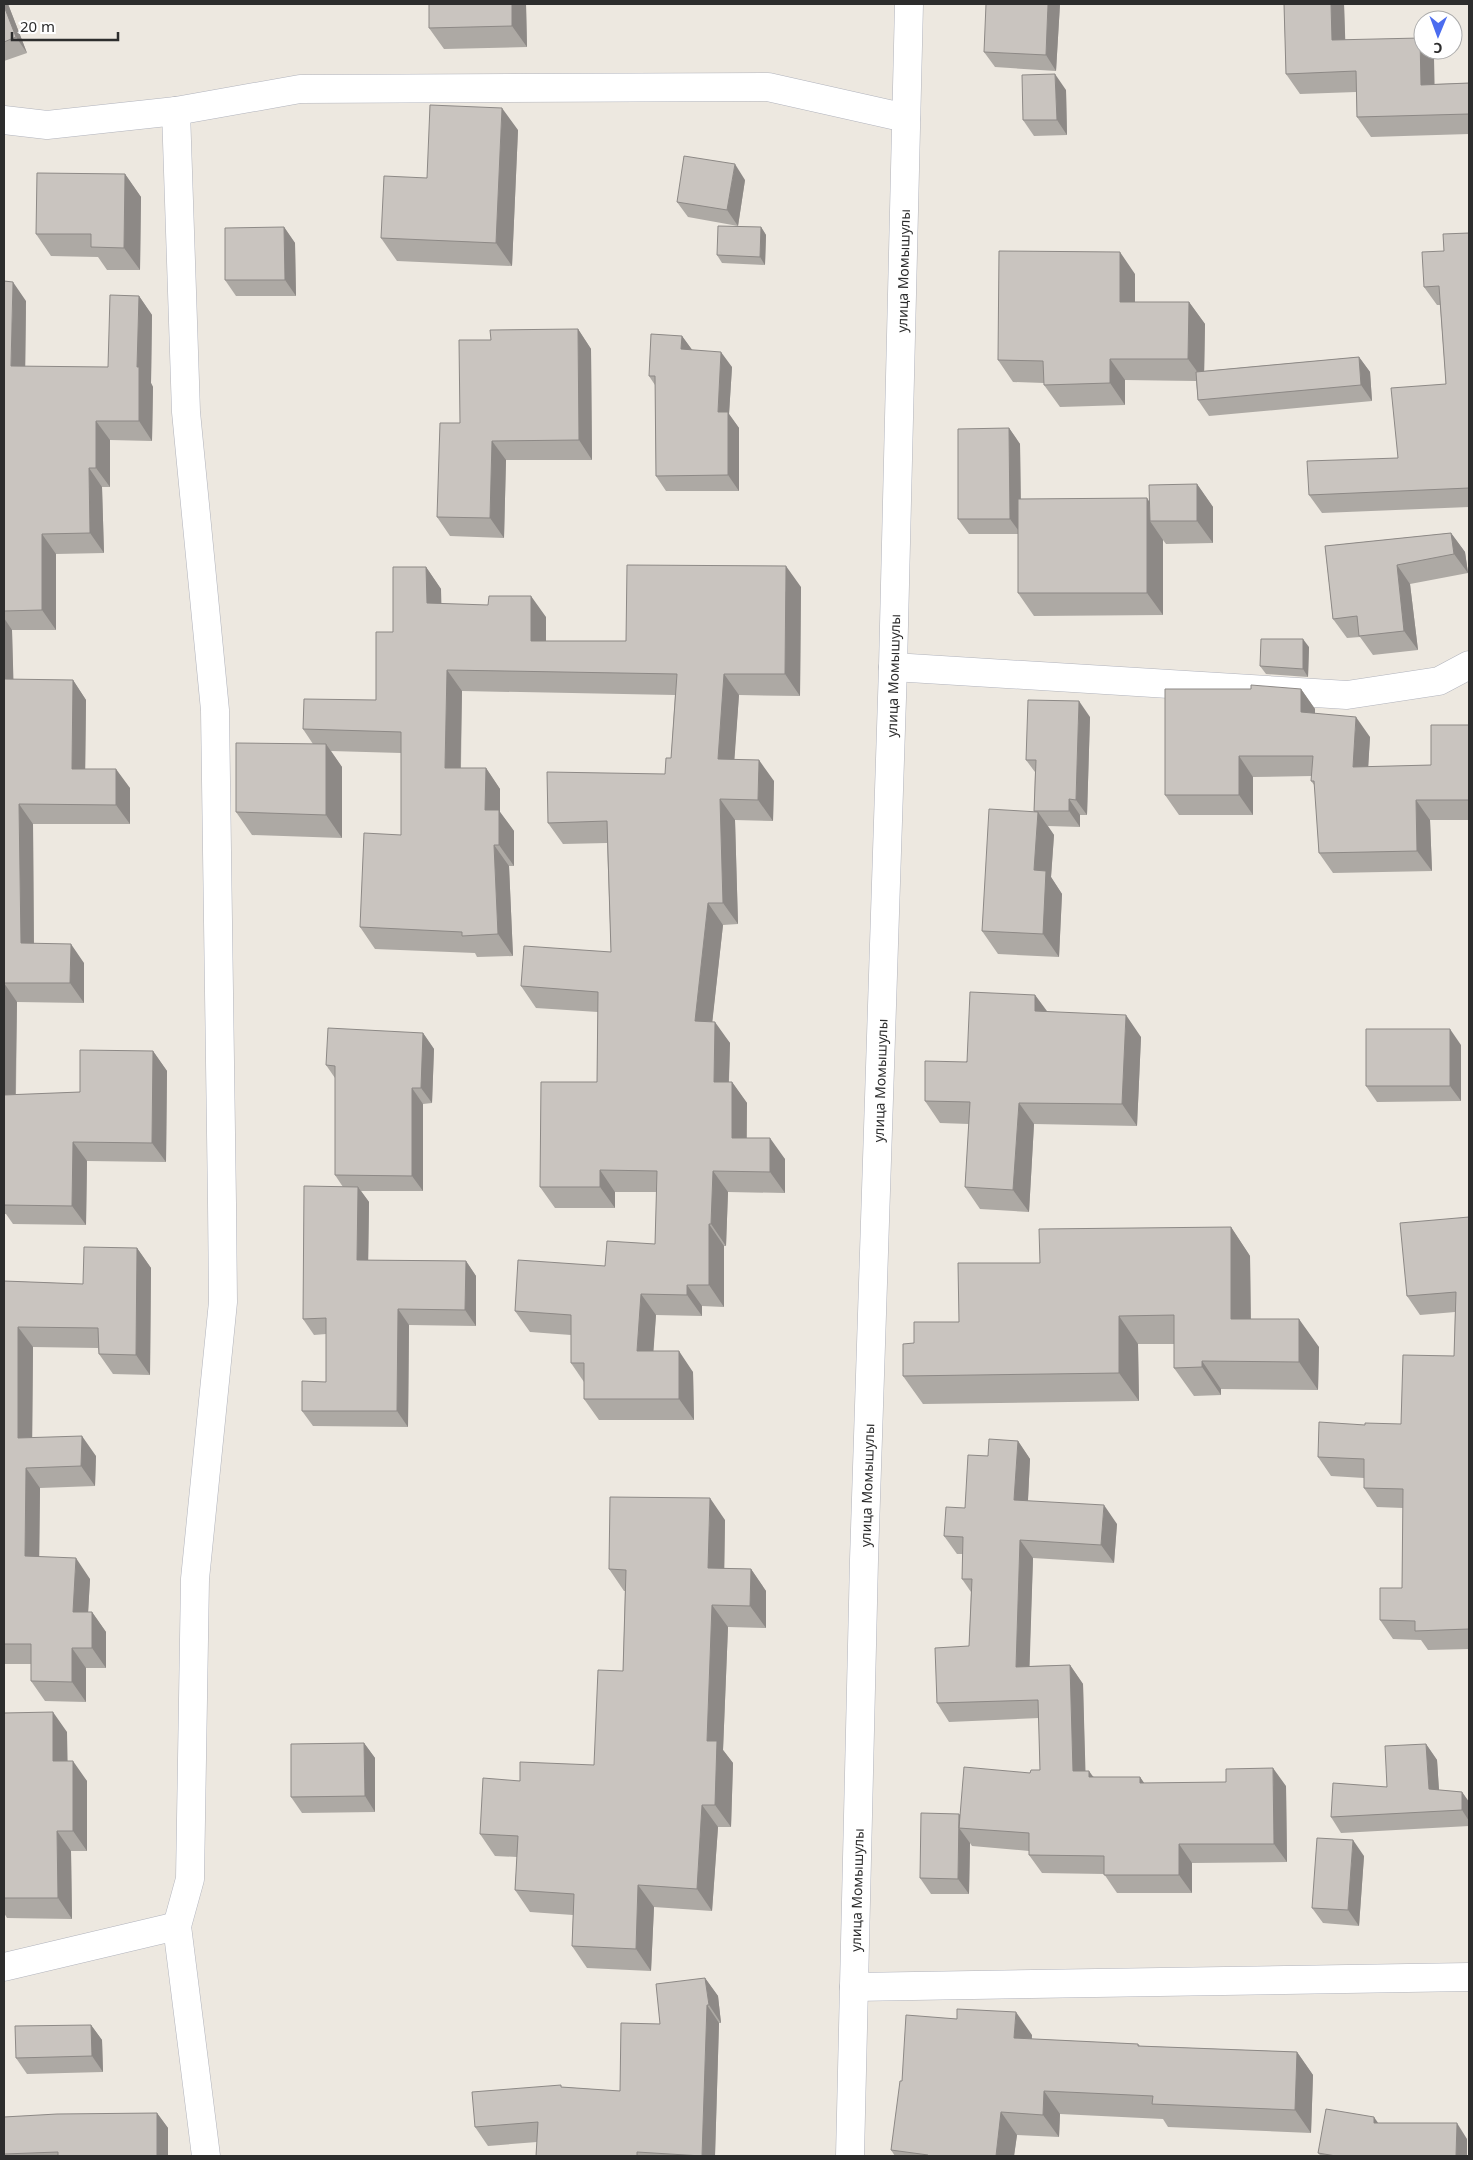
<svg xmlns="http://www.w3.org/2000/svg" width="1473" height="2160" viewBox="0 0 1473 2160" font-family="'Noto Sans',sans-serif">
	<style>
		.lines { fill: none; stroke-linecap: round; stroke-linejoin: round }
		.minor-casing { stroke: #b1b3bc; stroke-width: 29 }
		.minor { stroke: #fff; stroke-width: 28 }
		.wall { fill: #ada9a4 }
		.shaded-wall { fill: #8d8986 }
		.building { fill: #c9c4bf; stroke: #8d8986 }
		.labels { text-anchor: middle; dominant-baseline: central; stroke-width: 5; stroke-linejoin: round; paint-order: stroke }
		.street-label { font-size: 14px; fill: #2d2d2d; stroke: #fff }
	</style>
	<rect width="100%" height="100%" fill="#ede8e0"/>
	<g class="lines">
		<defs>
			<g id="minor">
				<path d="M176,111L186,412L215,710L222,1203L223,1302L195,1579L190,1879L177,1926"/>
				<path d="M4,120L47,125L176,111L300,89L768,87L906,118"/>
				<path d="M893,667L1347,695L1439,681L1469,665"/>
				<path d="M4,1967L177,1926L206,2156"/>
				<path d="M854,1987L1469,1977"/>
				<path id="s1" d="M850,2156L864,1560L893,667L909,4"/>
			</g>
		</defs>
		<use href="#minor" class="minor-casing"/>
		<use href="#minor" class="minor"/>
	</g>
	<path class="wall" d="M4,4H8L27,53L4,61Z
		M526,4L527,47L444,49L429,28Z
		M1060,4L1056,71L995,67L984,52Z
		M1284,4H1344L1345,40L1434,58V84L1469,83V134L1371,137L1357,117L1356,92L1300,94L1286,74Z
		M1066,90L1067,135L1034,136L1023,120Z
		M518,130L512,266L397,261L381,238L427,178Z
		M125,174L141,197L140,270H107L98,257L51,256L36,234Z
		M745,180L738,226L688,217L677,202Z
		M284,227L295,243L296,296H236L225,280Z
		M761,227L766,235L765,265L722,263L717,255Z
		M1469,233V507L1322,513L1309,495L1398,458L1446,384L1440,305H1437L1424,287L1444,251Z
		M1135,274V302H1189L1205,324L1204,371L1359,357L1370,372L1372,401L1209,416L1198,400L1196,381L1125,380V405L1060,407L1044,385V383L1013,382L998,360Z
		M139,296L152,315L151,383L153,387L152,441L110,440V487H102L104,553L56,554V630H12L13,680H73L86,700L85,769L130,788V824H33L34,943L84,963V1003L17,1002L16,1095L80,1092L153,1051L167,1071L166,1162L87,1161L86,1225L13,1224L6,1214H4V547L26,301L25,367H108Z
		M578,329L591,349L592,460H506L504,538L450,536L437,517L460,423L491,340Z
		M682,336L692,350L732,367L729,414L739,428V491H666L656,476L655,385L649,376Z
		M1009,428L1020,444L1021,499L1149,502L1197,484L1213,507V543L1166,544L1163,540V615L1034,616L1018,593V534H969L958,519Z
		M1451,533L1465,552L1468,573L1410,584L1418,650L1373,655L1360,637L1347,638L1333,619L1325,546Z
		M426,567L441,589V604L546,617V641H626L801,587L800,696L739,695L734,759L774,781L773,821L735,820L738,924L723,925L712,1022L730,1043L729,1082H732L747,1103V1138L785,1159V1193L728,1192L726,1246H724V1307L702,1306V1316L656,1315L653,1351L693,1372L694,1420H599L584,1399V1382L571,1363V1335L530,1332L515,1311L605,1266L655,1244L657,1192H615V1208H555L540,1187L597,1082L598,1012L536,1008L521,986L611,952L607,843L563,844L548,823L665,774L671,758L675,695L462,691L461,768H486L500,789V812L514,831V866H509L513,956L477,957L475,953L375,949L360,927L401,835V753L331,751L342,767V838L252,835L236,812L313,744L303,729L376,700Z
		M1309,647L1308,677L1266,674L1260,666Z
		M1301,689L1315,709V714L1370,737L1368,767L1431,765L1469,725V820H1430L1432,871L1333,873L1319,853L1315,786L1311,781L1312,776L1253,777V815H1179L1165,795Z
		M1090,717L1087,815H1080V827L1048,826L1054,835L1051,877L1062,894L1059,957L998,954L982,931L1034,812V811L1035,772L1026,760Z
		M1035,995L1047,1011L1141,1037L1137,1126L1034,1124L1029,1212L980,1209L965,1187L969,1124L940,1123L925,1101Z
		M423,1033L434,1049L432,1103L423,1104V1191H361L369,1202L368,1260L466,1261L476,1276V1326L409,1325L408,1427L313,1426L302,1411L326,1382V1334L314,1335L303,1319L343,1187L335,1175V1078L326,1065Z
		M1461,1045V1101L1377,1102L1366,1086Z
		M1469,1217V1649L1428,1650L1421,1640L1393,1639L1380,1620L1402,1588L1403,1508L1377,1507L1364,1488V1478L1331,1476L1318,1457L1365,1425L1401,1424L1454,1356L1455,1312L1420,1315L1407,1296Z
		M1231,1227L1250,1256L1251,1319L1319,1347L1318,1390L1221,1389V1395L1194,1396L1174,1368V1344H1138L1139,1401L923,1404L903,1376L914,1343L959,1322L1040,1263Z
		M137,1248L151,1268L150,1375L113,1374L99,1354L98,1348L33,1347L32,1438L96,1456L95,1486L40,1488L39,1557L90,1579L88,1612H92L106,1632V1668H86V1702L45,1701L31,1681V1664H4V1281L83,1284Z
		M1018,1441L1030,1459L1028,1501L1117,1524L1114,1563L1033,1558L1029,1666L1070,1665L1083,1684L1085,1771L1094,1777H1140L1144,1783L1286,1786L1287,1862L1192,1863V1893H1117L1104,1874L1042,1873L1029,1855V1851L972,1846L970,1843L969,1894H931L920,1878L959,1814L960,1816L1030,1773L1040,1770L1039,1718L949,1722L937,1703L969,1646L971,1592L962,1579L963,1554H957L944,1536L965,1508L988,1456Z
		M725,1520L724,1568L751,1569L766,1591V1628L728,1627L723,1750L733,1763L731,1827H718L712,1911L654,1907L651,1971L587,1968L572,1946L573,1915L530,1912L515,1890L517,1857L495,1856L480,1834L520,1781L594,1765L623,1671L625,1591H624L609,1569Z
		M4,1713L67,1732V1761L87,1781V1851H71L72,1919L7,1918L4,1913Z
		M364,1743L375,1758V1812L302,1813L291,1797Z
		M1426,1744L1437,1760L1439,1790L1462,1792L1469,1802V1826L1341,1833L1331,1817L1387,1787Z
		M1364,1856L1359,1926L1323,1923L1312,1908Z
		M705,1978L718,1996L721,2023H719L715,2156H536L537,2142L488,2146L475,2127L562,2087L620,2091L660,2024Z
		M957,2019L1032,2035V2039L1138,2044L1140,2046L1297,2052L1313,2075L1311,2133L1168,2127L1163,2119L1060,2114L1059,2137L1017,2135L1014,2156H895L891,2150L902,2081Z
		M91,2025L102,2040L103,2072L27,2074L16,2058Z
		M157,2113L168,2128V2156H4V2117Z
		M1378,2123L1467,2139V2156H1321L1318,2153Z"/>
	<path class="shaded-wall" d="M4,4H8L27,53L16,37L4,6Z
		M512,4H526L527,47L512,26Z
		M1048,4H1060L1056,71L1046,55Z
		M1331,4H1344L1346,61L1332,40Z
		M1420,38L1423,43V50H1428L1434,58L1435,105L1421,85Z
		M1055,74L1066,90L1067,135L1057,120Z
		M502,108L518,130L512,266L496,243Z
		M735,164L745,180L738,226L727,210Z
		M125,174L141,197L140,270L124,248Z
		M284,227L295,243L296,296L285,280Z
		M761,227L766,235L765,265L760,257Z
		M1120,252L1135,274V324L1120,302Z
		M13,282L26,301L25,386L11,366Z
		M139,296L152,315L151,383L153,387L152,441L139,421L137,367Z
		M1189,302L1205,324L1204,381L1188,359Z
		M578,329L591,349L592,460L579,440Z
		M682,336L693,351L681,349Z
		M721,352L732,367L729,414L739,428V491L728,475L718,412Z
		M1359,357L1370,372L1372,401L1361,385Z
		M1110,359L1125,380V405L1110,383Z
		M96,421L110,440V487L96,468Z
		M1009,428L1020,444L1021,534L1010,519Z
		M492,441L506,460L504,538L490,518Z
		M89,468L102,487L104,553L90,533Z
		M1197,484L1213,507V543L1197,521Z
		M1147,498L1162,521H1150L1163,540V615L1147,593Z
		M1451,533L1465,552L1468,573L1454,554Z
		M42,534L56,554V630L42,610Z
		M1397,565L1410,584L1418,650L1404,631Z
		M786,566L801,587L800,696L785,674Z
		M426,567L441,589L442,625L427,603Z
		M531,596L546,617V662L531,641Z
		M4,618L12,630L14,699L4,685Z
		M1303,639L1309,647L1308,677L1303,669Z
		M447,670L462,691L460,789L445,768Z
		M724,674L739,695L733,780L718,759Z
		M73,680L86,700L85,788L72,769Z
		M1301,689L1315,709V733L1301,712Z
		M1079,701L1090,717L1087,815L1076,800Z
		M1356,717L1370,737L1367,788L1353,767Z
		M326,744L342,767V838L326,815Z
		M1239,756L1253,777V815L1239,795Z
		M759,760L774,781L773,821L758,800Z
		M486,768L500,789V812L514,831V866L499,845L485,810Z
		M116,769L130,788V824L116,805Z
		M720,799L735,820L738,924L723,903Z
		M1069,799L1080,815V827L1069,811Z
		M1416,800L1430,820L1432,871L1417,851Z
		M19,804L33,824L34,963L21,943Z
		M1038,812L1054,835L1051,877L1062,894L1059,957L1043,934L1034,870Z
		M494,845L509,866L513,956L498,934Z
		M708,903L723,925L710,1043L695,1021Z
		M71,944L84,963V1003L70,983Z
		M4,983L17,1002L15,1115L4,1098Z
		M1035,995L1051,1017L1035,1011Z
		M1126,1015L1141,1037L1137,1126L1122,1104Z
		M715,1022L730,1043L728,1103L714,1082Z
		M1450,1029L1461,1045V1101L1450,1086Z
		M423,1033L434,1049L432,1103L421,1088Z
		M153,1051L167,1071L166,1162L152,1143Z
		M732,1082L747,1103L746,1159L732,1138Z
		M412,1088L423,1104V1191L412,1176Z
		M1019,1103L1034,1124L1029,1212L1013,1190Z
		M770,1138L785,1159V1193L770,1172Z
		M73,1142L87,1161L86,1225L72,1206Z
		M600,1170L615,1192V1208L600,1187Z
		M713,1171L728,1192L726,1246L711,1224Z
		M358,1187L369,1202L368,1275L357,1260Z
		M709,1224L724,1246V1307L709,1285Z
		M1231,1227L1250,1256L1251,1347L1231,1319Z
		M137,1248L151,1268L150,1375L136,1355Z
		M466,1261L476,1276V1326L465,1310Z
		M687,1285L702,1306V1316L687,1295Z
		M641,1294L656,1315L652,1372L637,1351Z
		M398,1309L409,1325L408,1427L397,1411Z
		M1119,1316L1138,1344L1139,1401L1119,1373Z
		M1299,1319L1319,1347L1318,1390L1299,1362Z
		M18,1327L33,1347L32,1458L18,1438Z
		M679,1351L693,1372L694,1420L679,1399Z
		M1202,1361L1221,1389V1395L1202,1367Z
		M82,1436L96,1456L95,1486L81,1466Z
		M1018,1441L1030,1459L1027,1518L1014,1500Z
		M26,1468L40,1488L39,1576L25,1556Z
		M710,1498L725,1520L724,1590L708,1568Z
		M1104,1505L1117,1524L1114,1563L1101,1545Z
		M1020,1540L1033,1558L1029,1685L1016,1667Z
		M76,1558L90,1579L87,1632L73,1612Z
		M751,1569L766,1591V1628L750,1606Z
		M712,1605L728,1627L723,1750L733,1763L731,1827L715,1805L707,1741Z
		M92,1612L106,1632V1668L92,1648Z
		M72,1648L86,1668V1702L72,1682Z
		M1070,1665L1083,1684L1086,1789L1073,1771Z
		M53,1712L67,1732L68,1781L53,1761Z
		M364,1743L375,1758V1812L365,1796Z
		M1426,1744L1437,1760L1440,1805L1429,1789Z
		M73,1761L87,1781V1851L73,1831Z
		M1273,1768L1286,1786L1287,1862L1274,1844Z
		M1089,1771L1102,1789L1089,1777Z
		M1140,1777L1153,1796L1140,1783Z
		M1462,1792L1469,1802V1821L1462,1810Z
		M702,1805L718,1827L712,1911L697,1889Z
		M959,1814L970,1829L959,1828L970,1843L969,1894L958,1879Z
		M57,1831L71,1851L72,1919L58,1898Z
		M1353,1840L1364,1856L1359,1926L1348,1910Z
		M1179,1844L1192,1863V1893L1179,1875Z
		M638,1885L654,1907L651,1971L636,1949Z
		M705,1978L718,1996L721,2023L709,2005Z
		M707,2005L719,2023L715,2156H702Z
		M1016,2012L1032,2035L1030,2061L1014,2038Z
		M91,2025L102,2040L103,2072L92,2056Z
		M1297,2052L1313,2075L1311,2133L1295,2110Z
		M1044,2091L1060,2114L1059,2137L1043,2115Z
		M1001,2112L1017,2135L1014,2156H996Z
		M157,2113L168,2128V2156H157Z
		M1374,2117L1385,2133L1374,2123Z
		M1457,2123L1467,2139V2156H1456Z"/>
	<path class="building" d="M429,4H512V26L429,28Z
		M986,4H1048L1046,55L984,52Z
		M1284,4H1331L1332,40L1420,38L1421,85L1469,83V114L1357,117L1356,71L1286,74Z
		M4,6L16,37L4,42Z
		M1055,74L1057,120H1023L1022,75Z
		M430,105L502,108L496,243L381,238L384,176L427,178Z
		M684,156L735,164L727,210L677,202Z
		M37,173L125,174L124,248L91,247V234H36Z
		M718,226L761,227L760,257L717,255Z
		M284,227L285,280H225V228Z
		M1469,233V488L1309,495L1307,461L1398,458L1391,388L1446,384L1439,286L1424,287L1422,252L1444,251L1443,234Z
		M999,251L1120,252V302H1189L1188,359H1110V383L1044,385L1043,361L998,360Z
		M4,281L13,282L11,366L108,367L110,295L139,296L137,367H139V421H96V468H89L90,533L42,534V610L4,611Z
		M578,329L579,440L492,441L490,518L437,517L440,423H460L459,340H491L490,330Z
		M651,334L682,336L681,349L721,352L718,412H728V475L656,476L655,376H649Z
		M1359,357L1361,385L1198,400L1196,372Z
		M1009,428L1010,519H958V429Z
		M1197,484V521H1150L1149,485Z
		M1147,498V593H1018V499Z
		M1451,533L1454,554L1397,565L1404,631L1359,636L1357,616L1333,619L1325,546Z
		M627,565L786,566L785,674H724L718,759L759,760L758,800L720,799L723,903H708L695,1021L715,1022L714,1082H732V1138H770V1172L713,1171L711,1224H709V1285H687V1295L641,1294L637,1351H679V1399H584V1363H571V1315L515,1311L518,1260L605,1266L607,1241L655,1244L657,1171L600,1170V1187H540L541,1082H597L598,992L521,986L524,946L611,952L607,821L548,823L547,772L665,774L666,758H671L677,674L447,670L445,768H486L485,810H499V845H494L498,934L462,936V932L360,927L364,833L401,835V732L303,729L304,699L376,700V632H393V567H426L427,603L488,605L489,596H531V641H626Z
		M1261,639H1303V669L1260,666Z
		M4,679L73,680L72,769H116V805L19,804L21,943L71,944L70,983H4Z
		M1251,685L1301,689V712L1356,717L1353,767L1431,765V725H1469V800H1416L1417,851L1319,853L1314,781H1311L1313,756H1239V795H1165V689H1251Z
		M1028,700L1079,701L1076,800L1069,799V811H1034L1036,760H1026Z
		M236,743L326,744V815L236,812Z
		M989,809L1038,812L1034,870L1046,871L1043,934L982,931Z
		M970,992L1035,995V1011L1126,1015L1122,1104L1019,1103L1013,1190L965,1187L970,1102L925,1101V1061L967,1062Z
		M328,1028L423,1033L421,1088H412V1176L335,1175V1066L326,1065Z
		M1366,1029H1450V1086H1366Z
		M80,1050L153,1051L152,1143L73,1142L72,1206L4,1205V1095L80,1092Z
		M304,1186L358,1187L357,1260L466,1261L465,1310L398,1309L397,1411H302V1381L326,1382V1318L303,1319Z
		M1469,1217V1629L1415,1631V1621L1380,1620V1588H1402L1403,1489L1364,1488V1459L1318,1457L1319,1422L1365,1425V1423L1401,1424L1403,1355L1454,1356L1456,1292L1407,1296L1400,1223Z
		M1231,1227V1319H1299V1362L1202,1361V1367L1174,1368V1315L1119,1316V1373L903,1376V1344L914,1343V1322H959L958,1263H1040L1039,1229Z
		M84,1247L137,1248L136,1355L99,1354L98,1328L18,1327V1438L82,1436L81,1466L26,1468L25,1556L76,1558L73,1612H92V1648H72V1682L31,1681V1644H4V1281L83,1284Z
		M989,1439L1018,1441L1014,1500L1104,1505L1101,1545L1020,1540L1016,1667L1070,1665L1073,1771H1089V1777H1140V1783L1226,1782V1769L1273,1768L1274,1844H1179V1875H1104V1856L1029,1855V1833L959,1828L964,1767L1030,1773L1031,1770H1040L1038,1700L937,1703L935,1648L969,1646L972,1579H962L963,1537L944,1536L946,1507L965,1508L968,1455L988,1456Z
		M610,1497L710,1498L708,1568L751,1569L750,1606L712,1605L707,1741H717L715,1805H702L697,1889L638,1885L636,1949L572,1946L574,1894L515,1890L518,1836L480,1834L483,1778L520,1781V1762L594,1765L598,1670L623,1671L626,1570L609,1569Z
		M53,1712V1761H73V1831H57L58,1898H4V1713Z
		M364,1743L365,1796L291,1797V1744Z
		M1426,1744L1429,1789L1462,1792V1810L1331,1817L1333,1783L1387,1787L1385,1746Z
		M921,1813L959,1814L958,1879L920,1878Z
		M1317,1838L1353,1840L1348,1910L1312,1908Z
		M705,1978L709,2005H707L702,2156L637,2152V2156H536L538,2122L475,2127L472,2092L561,2085V2087L620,2091L621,2023L660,2024L656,1984Z
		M957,2009L1016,2012L1014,2038L1138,2044V2046L1297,2052L1295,2110L1152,2104L1153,2096L1044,2091L1043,2115L1001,2112L996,2156H927L928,2155L891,2150L900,2081H902L906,2015L957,2019Z
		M91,2025L92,2056L16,2058L15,2026Z
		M1326,2109L1374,2117V2123H1457L1456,2156H1336L1318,2153Z
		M157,2113V2156H58V2152L4,2154V2117L57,2114Z"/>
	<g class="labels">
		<g class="street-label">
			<text stroke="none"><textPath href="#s1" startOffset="1886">улица Момышулы</textPath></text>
			<text stroke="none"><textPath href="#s1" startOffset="1481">улица Момышулы</textPath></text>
			<text stroke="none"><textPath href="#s1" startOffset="1076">улица Момышулы</textPath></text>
			<text stroke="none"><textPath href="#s1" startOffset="671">улица Момышулы</textPath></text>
			<text stroke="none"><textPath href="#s1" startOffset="266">улица Момышулы</textPath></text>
		</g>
	</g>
	<rect width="1473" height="2160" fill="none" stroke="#2d2d2d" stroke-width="10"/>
	<g transform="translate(1438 35) rotate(181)"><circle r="24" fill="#ffffff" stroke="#ababab"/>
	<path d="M0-4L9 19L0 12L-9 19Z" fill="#4b6cef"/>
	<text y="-8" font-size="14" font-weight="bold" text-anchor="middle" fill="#2d2d2d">С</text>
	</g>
	<path d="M12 32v8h106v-8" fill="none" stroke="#2d2d2d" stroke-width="2.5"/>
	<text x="20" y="32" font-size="15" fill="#2d2d2d" stroke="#ffffff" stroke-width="4" paint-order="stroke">20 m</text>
</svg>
